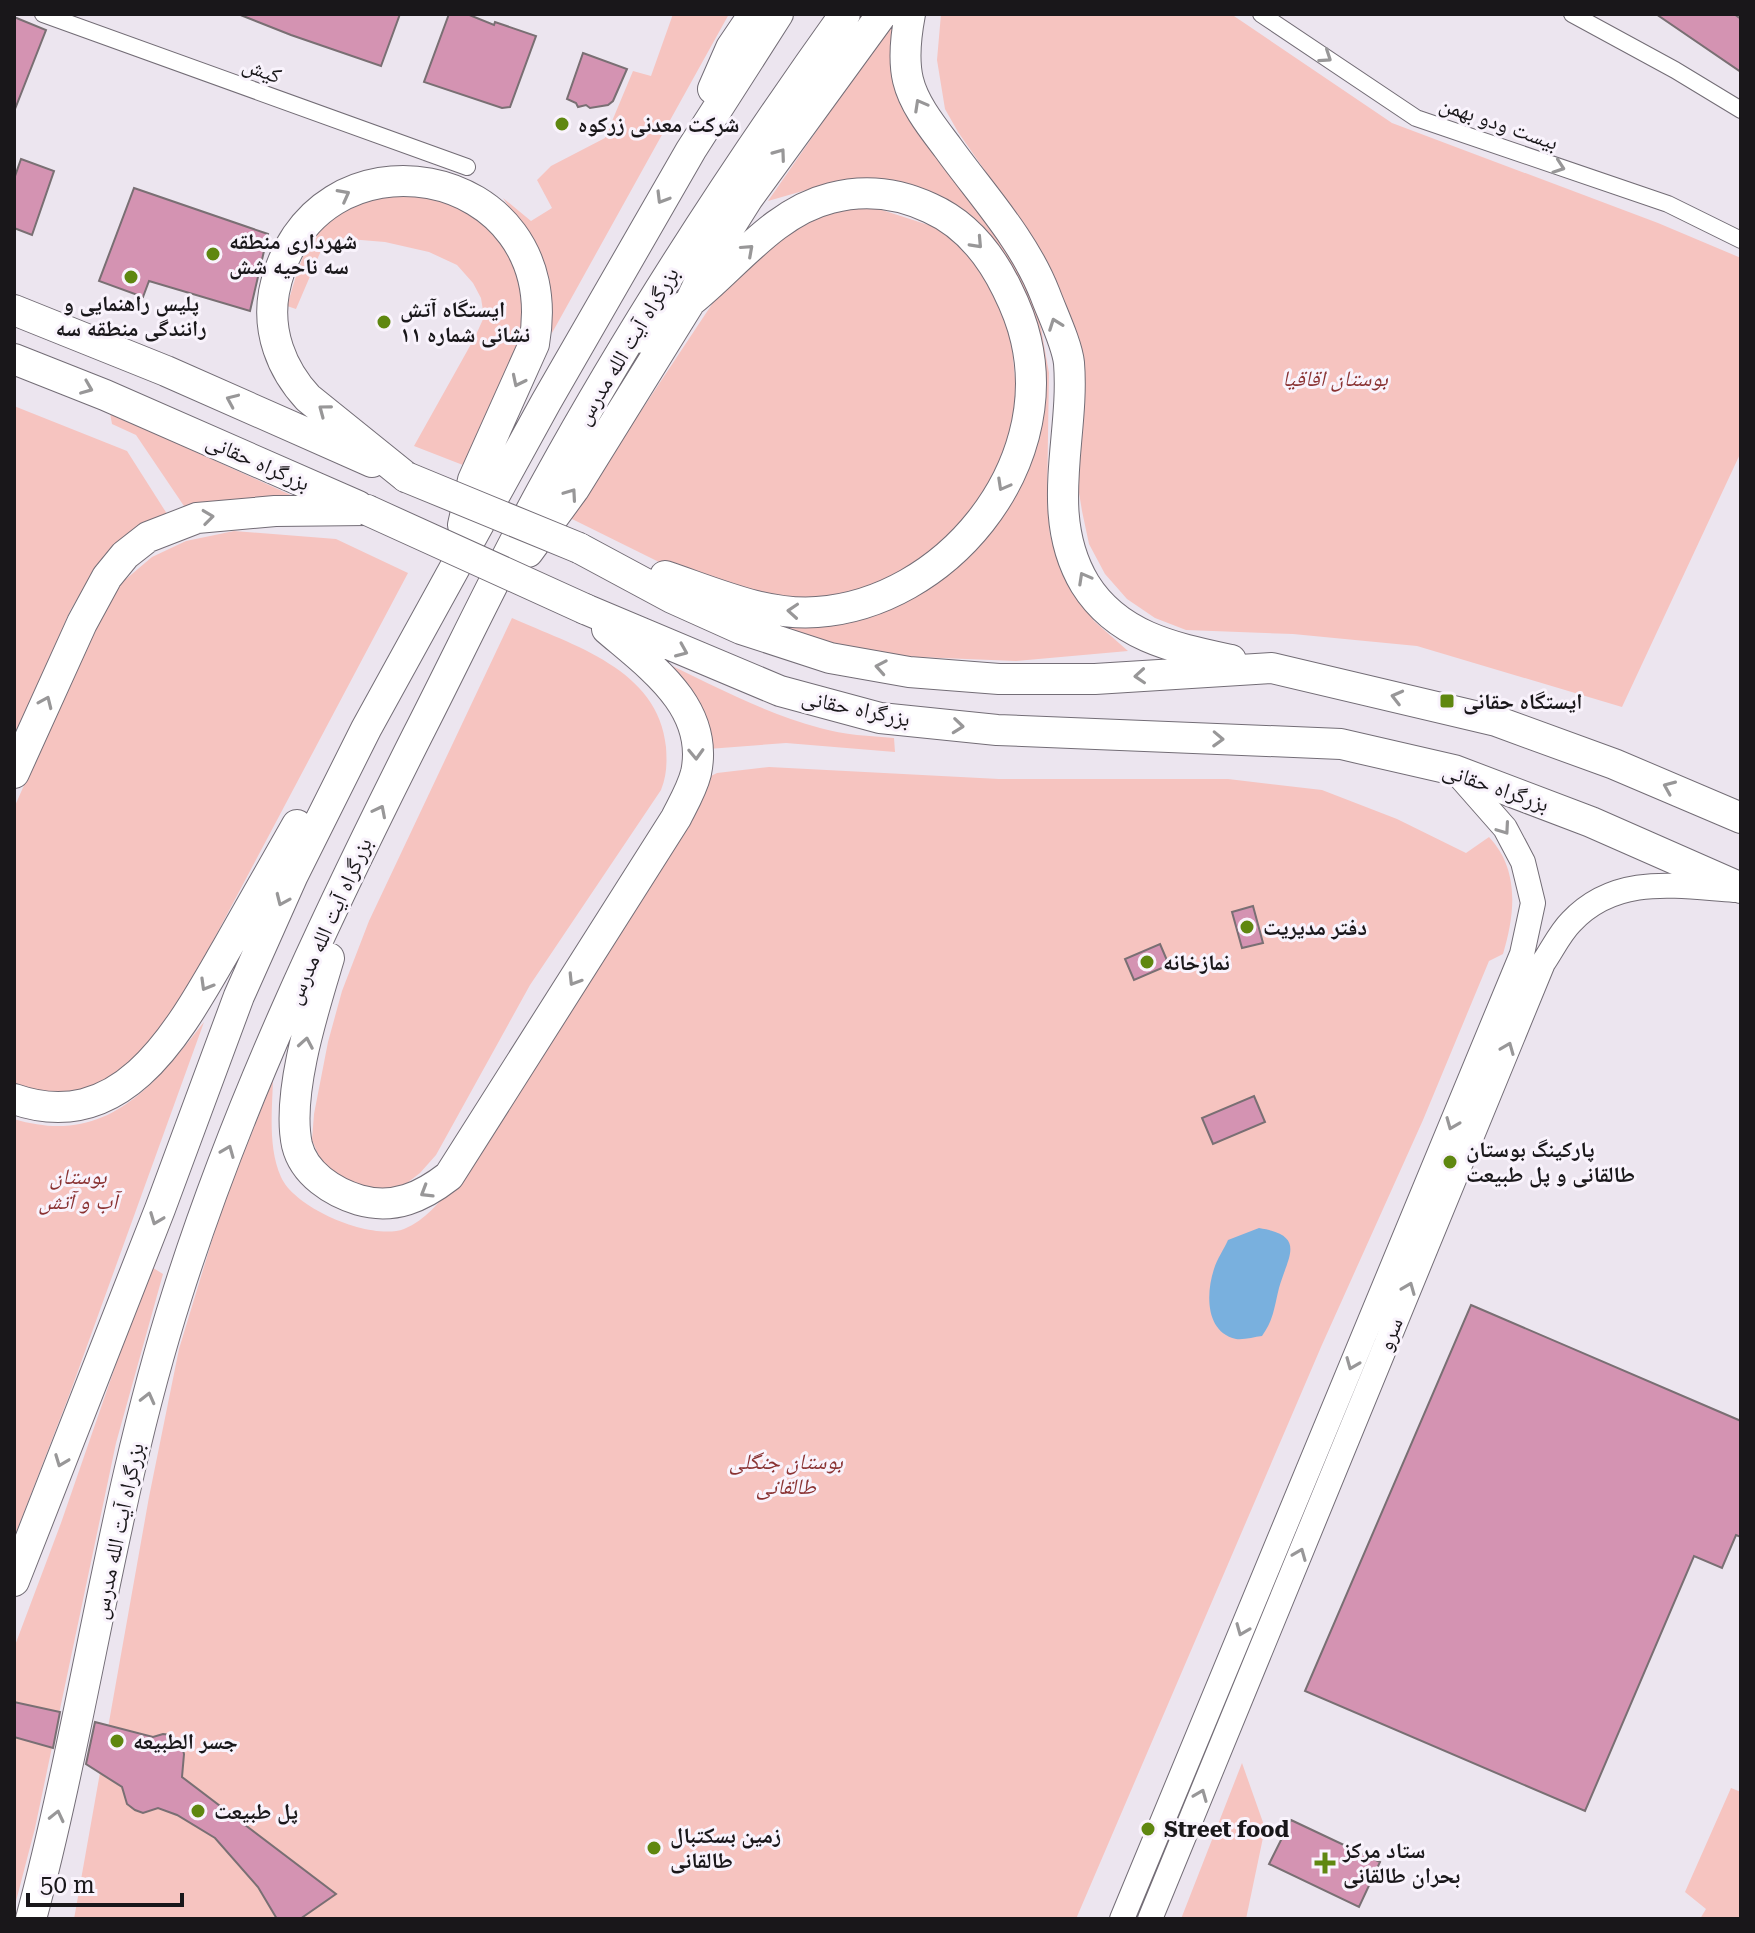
<svg xmlns="http://www.w3.org/2000/svg" width="1755" height="1933" viewBox="0 0 1755 1933" font-family="'Roboto Serif','Noto Naskh Arabic',serif">
	<style>
		.green { fill: #f6c4c0 }
		.water { fill: #79b0de }
		.building { fill: #d493b2; stroke: #796f73; stroke-width: 2 }
		.lines { fill: none; stroke-linecap: round; stroke-linejoin: round }
		.street-casing { stroke: #736d76; stroke-width: 18 }
		.secondary-casing { stroke: #736d76; stroke-width: 26 }
		.highway-casing { stroke: #736d76; stroke-width: 32 }
		.street { stroke: #fff; stroke-width: 16 }
		.secondary { stroke: #fff; stroke-width: 24 }
		.highway { stroke: #fff; stroke-width: 30 }
		.highway-bridge-casing { stroke: #736d76; stroke-width: 32; stroke-linecap: butt }
		.highway-bridge { stroke: #fff; stroke-width: 30 }
		.oneway { stroke: #989798 }
		.poi-dot { fill: #5f8710; stroke: #f9f3fc; stroke-width: 3 }
		.labels { text-anchor: middle; dominant-baseline: central; stroke-width: 6; stroke-linejoin: round; paint-order: stroke }
		.street-label { font-size: 22px; fill: #19171a; stroke: #f9f3fc }
		.poi-label { font-size: 22px; font-weight: bold; fill: #19171a; stroke: #f9f3fc; text-anchor: start }
		.park-label { font-size: 22px; font-style: italic; fill: #8a3333; stroke: #f9f3fc }
	</style>
	<rect width="100%" height="100%" fill="#ece5ef"/>
	<path class="green" d="M673,14H729L552,333L546,276L534,245L503,198L531,221L552,208L537,180L551,166L605,138L633,71L651,76Z
		M941,14H1231L1392,123L1658,223L1741,258V452L1622,707L1417,646L1293,634L1186,630L1155,618L1127,599L1105,574L1089,544L1082,511L1074,462L1066,307L1038,247L958,132L945,109L937,60Z
		M895,18L894,39L1028,284L1041,328L1049,373L1047,499L1050,535L1068,583L1094,621L1128,651L1016,661L917,657L861,652L755,621L930,583L1033,425L987,241L858,183L827,184L768,201Z
		M378,193L440,195L485,221L514,259L527,324L468,467L414,446L475,337L484,317L481,298L473,283L457,265L429,252L385,242L337,238L323,246L296,309L287,306C296,277 306,233 332,215C346,206 364,200 378,193Z
		M850,207L879,209L944,230L975,254L1010,326L1017,399L1013,434L979,512L897,582L792,603L661,563L570,518L730,277L780,231Z
		M14,406L127,451L169,517L138,532L101,561L71,609L14,737Z
		M110,413L304,501L186,509L136,435L112,424Z
		M234,531L336,539L408,573L171,1020L140,1060L70,1101L14,1086V808L92,631L119,585L152,557L186,541Z
		M512,618C572,645 659,669 666,747C667,762 667,775 661,790L530,985L436,1155L420,1173L407,1183L392,1189L363,1190L324,1168L312,1140L314,1114L328,1042L342,991L369,921Z
		M653,657C708,682 762,713 820,728C844,735 870,736 894,738L895,752L786,743L708,749Z
		M769,767L999,779H1228L1322,790L1397,819L1466,853L1489,837C1520,870 1515,914 1503,954L1489,961L1423,1120L1321,1347L1076,1919H74L149,1497L179,1349L223,1204L273,1080C272,1111 268,1148 281,1177C295,1209 372,1241 404,1229C426,1220 439,1202 454,1185L709,777L717,773Z
		M204,1022L70,1393L14,1538V1119C106,1147 153,1087 204,1022Z
		M150,1266L163,1274L116,1443L35,1828L14,1909V1648L61,1523Z
		M1242,1763L1265,1828L1246,1919H1181Z
		M1731,1788L1741,1792V1919H1700L1706,1909L1685,1892Z"/>
	<path class="water" d="M1259,1228C1307,1236 1288,1256 1279,1288C1274,1308 1274,1319 1262,1336C1254,1337 1244,1340 1236,1339C1205,1332 1206,1293 1214,1269C1217,1259 1224,1249 1228,1240Z"/>
	<path class="building" d="M238,14H400L381,66L291,35Z
		M449,14H467L494,25L495,22L536,36L510,107L502,108L424,82Z
		M1656,14H1734L1741,19V72Z
		M14,17L46,30L15,109H14Z
		M583,53L627,69L613,101L608,105L590,108L586,105L578,107L576,103L567,99Z
		M21,159L54,171L32,235L14,228V179Z
		M134,188L268,234L250,311L149,281L143,297L99,281Z
		M1253,906L1263,943L1242,948L1232,912Z
		M1160,944L1169,965L1134,980L1125,959Z
		M1254,1096L1265,1122L1213,1144L1202,1118Z
		M1471,1305L1741,1421V1537L1736,1535L1722,1568L1694,1556L1585,1811L1305,1691Z
		M14,1702L60,1712L53,1748L14,1737Z
		M95,1722L153,1737L163,1734L172,1735L182,1746L184,1754L182,1777L336,1894L300,1919H277L258,1887L215,1838L177,1815L158,1808L143,1813L135,1810L127,1804L122,1787L86,1764Z
		M1291,1820L1380,1862L1359,1907L1269,1864Z"/>
	<g class="lines">
		<defs>
			<path id="street" d="M43,14L467,167
				M1261,14L1416,118L1668,204L1741,240
				M1572,14L1675,70L1741,110"/>
			<path id="secondary" d="M1122,1919L1522,954L1533,903L1523,862L1505,828L1454,770
				M1150,1919L1543,963C1552,950 1560,933 1571,922C1616,874 1676,886 1734,890"/>
			<path id="highway" d="M910,14C906,35 903,59 908,80C914,105 933,128 948,148C982,195 1024,240 1045,294C1052,313 1067,344 1069,363C1075,437 1043,514 1085,584C1118,637 1175,648 1231,660
				M713,89L731,48L754,14
				M14,310L166,371L372,462
				M636,338C654,326 674,315 691,301C735,266 774,212 831,198C865,189 898,193 930,208C966,224 990,254 1007,289C1015,305 1022,322 1026,340C1056,469 945,603 817,612C765,616 713,592 665,576
				M14,359L105,395L358,506
				M406,477L308,398C281,369 267,331 274,292C309,116 567,161 534,344L473,480L463,525
				M579,548L672,598L741,629L830,658L909,672L999,679H1095L1272,668L1496,721L1614,764L1741,818
				M528,552L574,489L690,302L714,252L748,198L882,14
				M585,609L780,691L880,718L997,730L1341,744L1454,770L1591,822L1741,888
				M14,773L82,623L107,577L125,555L148,537L197,518L275,511L367,510
				M329,958C314,1008 286,1094 297,1145C304,1174 333,1192 359,1200C394,1210 422,1197 449,1176L676,818C683,804 692,789 696,773C710,707 650,666 607,629
				M14,1099C125,1138 181,1027 227,948C250,907 274,866 297,825
				M14,1581L160,1209L239,996L293,875L366,729L546,402L691,150L778,14
				M31,1919C86,1713 112,1499 177,1295C238,1102 326,917 417,736C460,652 500,566 546,483C635,321 737,165 845,14"/>
		</defs>
		<use href="#street" class="street-casing"/>
		<use href="#secondary" class="secondary-casing"/>
		<use href="#highway" class="highway-casing"/>
		<use href="#street" class="street"/>
		<use href="#secondary" class="secondary"/>
		<use href="#highway" class="highway"/>
		<defs>
			<path id="highway-bridge" d="M406,477L579,548
				M367,510L585,609"/>
		</defs>
		<use href="#highway-bridge" class="highway-bridge-casing"/>
		<use href="#highway-bridge" class="highway-bridge"/>
	</g>
	<defs><path id="oneway-chevron" d="M-2-3.5L2.5 0L-2 3.5" fill="none" stroke-width="1.6" stroke-linecap="round" stroke-linejoin="round" transform="scale(2)"/></defs>
	<g class="oneway">
		<use href="#oneway-chevron" transform="translate(1326 57) rotate(34)"/>
		<use href="#oneway-chevron" transform="translate(920 105) rotate(-119)"/>
		<use href="#oneway-chevron" transform="translate(780 154) rotate(-54)"/>
		<use href="#oneway-chevron" transform="translate(1559 167) rotate(19)"/>
		<use href="#oneway-chevron" transform="translate(344 195) rotate(-28)"/>
		<use href="#oneway-chevron" transform="translate(662 198) rotate(121)"/>
		<use href="#oneway-chevron" transform="translate(977 243) rotate(47)"/>
		<use href="#oneway-chevron" transform="translate(748 250) rotate(-42)"/>
		<use href="#oneway-chevron" transform="translate(1055 324) rotate(-110)"/>
		<use href="#oneway-chevron" transform="translate(518 381) rotate(116)"/>
		<use href="#oneway-chevron" transform="translate(87 388) rotate(22)"/>
		<use href="#oneway-chevron" transform="translate(232 400) rotate(-156)"/>
		<use href="#oneway-chevron" transform="translate(324 410) rotate(-143)"/>
		<use href="#oneway-chevron" transform="translate(1003 485) rotate(119)"/>
		<use href="#oneway-chevron" transform="translate(571 494) rotate(-55)"/>
		<use href="#oneway-chevron" transform="translate(208 517) rotate(-7)"/>
		<use href="#oneway-chevron" transform="translate(1084 578) rotate(-119)"/>
		<use href="#oneway-chevron" transform="translate(793 611) rotate(-176)"/>
		<use href="#oneway-chevron" transform="translate(682 651) rotate(23)"/>
		<use href="#oneway-chevron" transform="translate(881 667) rotate(-170)"/>
		<use href="#oneway-chevron" transform="translate(1140 676) rotate(176)"/>
		<use href="#oneway-chevron" transform="translate(1397 697) rotate(-166)"/>
		<use href="#oneway-chevron" transform="translate(46 702) rotate(-66)"/>
		<use href="#oneway-chevron" transform="translate(958 726) rotate(6)"/>
		<use href="#oneway-chevron" transform="translate(1218 739) rotate(2)"/>
		<use href="#oneway-chevron" transform="translate(696 754) rotate(88)"/>
		<use href="#oneway-chevron" transform="translate(1669 787) rotate(-157)"/>
		<use href="#oneway-chevron" transform="translate(380 811) rotate(-63)"/>
		<use href="#oneway-chevron" transform="translate(1504 829) rotate(55)"/>
		<use href="#oneway-chevron" transform="translate(282 900) rotate(114)"/>
		<use href="#oneway-chevron" transform="translate(574 980) rotate(122)"/>
		<use href="#oneway-chevron" transform="translate(206 985) rotate(120)"/>
		<use href="#oneway-chevron" transform="translate(306 1043) rotate(-80)"/>
		<use href="#oneway-chevron" transform="translate(1508 1048) rotate(-68)"/>
		<use href="#oneway-chevron" transform="translate(1452 1124) rotate(112)"/>
		<use href="#oneway-chevron" transform="translate(228 1151) rotate(-68)"/>
		<use href="#oneway-chevron" transform="translate(426 1192) rotate(149)"/>
		<use href="#oneway-chevron" transform="translate(156 1219) rotate(111)"/>
		<use href="#oneway-chevron" transform="translate(1409 1288) rotate(-68)"/>
		<use href="#oneway-chevron" transform="translate(1352 1364) rotate(112)"/>
		<use href="#oneway-chevron" transform="translate(148 1398) rotate(-76)"/>
		<use href="#oneway-chevron" transform="translate(61 1461) rotate(111)"/>
		<use href="#oneway-chevron" transform="translate(1300 1554) rotate(-68)"/>
		<use href="#oneway-chevron" transform="translate(1242 1630) rotate(112)"/>
		<use href="#oneway-chevron" transform="translate(1201 1795) rotate(-68)"/>
		<use href="#oneway-chevron" transform="translate(57 1816) rotate(-77)"/>
	</g>
	<g class="poi-dot">
		<circle cx="562" cy="124" r="8"/>
		<circle cx="213" cy="254" r="8"/>
		<circle cx="131" cy="277" r="8"/>
		<circle cx="384" cy="322" r="8"/>
		<rect x="1439" y="693" width="16" height="16" rx="4"/>
		<circle cx="1247" cy="927" r="8"/>
		<circle cx="1147" cy="962" r="8"/>
		<circle cx="1450" cy="1162" r="8"/>
		<circle cx="117" cy="1741" r="8"/>
		<circle cx="198" cy="1811" r="8"/>
		<circle cx="1148" cy="1829" r="8"/>
		<circle cx="654" cy="1848" r="8"/>
		<path d="M1321 1851h8v8h8v8h-8v8h-8v-8h-8v-8h8z"/>
	</g>
	<g class="labels">
		<g class="street-label">
			<text transform="translate(262 70) rotate(20)">کیش</text>
			<text transform="translate(1499 123) rotate(19)">بیست ودو بهمن</text>
			<text transform="translate(627 346) rotate(-59)">بزرگراه آیت الله مدرس</text>
			<text transform="translate(258 462) rotate(24)">بزرگراه حقانی</text>
			<text transform="translate(856 708) rotate(12)">بزرگراه حقانی</text>
			<text transform="translate(1496 787) rotate(19)">بزرگراه حقانی</text>
			<text transform="translate(329 921) rotate(-66)">بزرگراه آیت الله مدرس</text>
			<text transform="translate(1390 1334) rotate(-68)">سرو</text>
			<text transform="translate(118 1531) rotate(-78)">بزرگراه آیت الله مدرس</text>
		</g>
		<g class="poi-label">
			<text x="578" y="124">شرکت معدنی زرکوه</text>
			<text x="229" y="241">شهرداری منطقه<tspan x="229" dy="25">سه ناحیه شش</tspan></text>
			<text x="131" y="303" text-anchor="middle">پلیس راهنمایی و<tspan x="131" dy="25">رانندگی منطقه سه</tspan></text>
			<text x="400" y="309">ایستگاه آتش<tspan x="400" dy="25">نشانی شماره ۱۱</tspan></text>
			<text x="1463" y="701">ایستگاه حقانی</text>
			<text x="1263" y="927">دفتر مدیریت</text>
			<text x="1163" y="962">نمازخانه</text>
			<text x="1466" y="1149">پارکینگ بوستان<tspan x="1466" dy="25">طالقانی و پل طبیعت</tspan></text>
			<text x="133" y="1741">جسر الطبيعه</text>
			<text x="214" y="1811">پل طبیعت</text>
			<text x="1164" y="1829">Street food</text>
			<text x="670" y="1835">زمین بسکتبال<tspan x="670" dy="25">طالقانی</tspan></text>
			<text x="1343" y="1850">ستاد مرکز<tspan x="1343" dy="25">بحران طالقانی</tspan></text>
		</g>
		<g class="park-label">
			<text x="1335" y="378">بوستان اقاقیا</text>
			<text x="78" y="1176">بوستان<tspan x="78" dy="25">آب و آتش</tspan></text>
			<text x="786" y="1461">بوستان جنگلی<tspan x="786" dy="25">طالقانی</tspan></text>
		</g>
	</g>
	<rect width="1755" height="1933" fill="none" stroke="#19171a" stroke-width="32"/>
	<path d="M28 1893v12h154v-12" fill="none" stroke="#19171a" stroke-width="4"/>
	<text x="40" y="1893" font-size="24" fill="#19171a" stroke="#f9f3fc" stroke-width="6" paint-order="stroke">50 m</text>
</svg>
